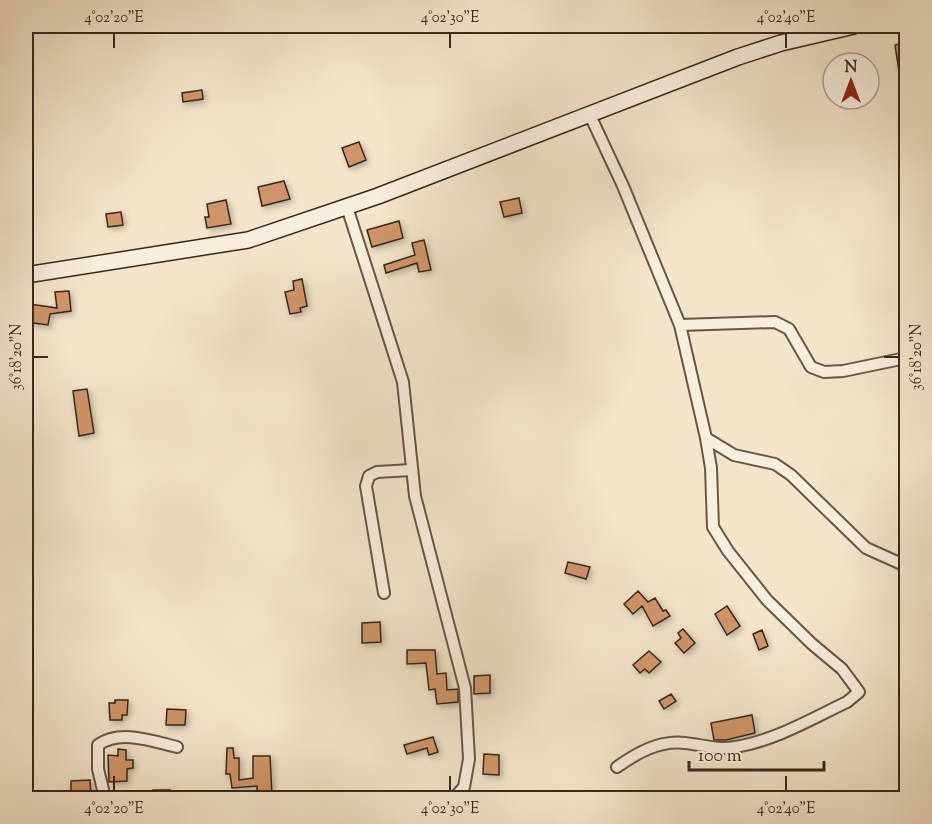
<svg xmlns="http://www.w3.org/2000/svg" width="932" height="824" viewBox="0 0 932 824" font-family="'Sorts Mill Goudy',serif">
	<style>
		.building { fill: #d1946b; stroke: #39281a; stroke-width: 1.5; filter: url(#shadow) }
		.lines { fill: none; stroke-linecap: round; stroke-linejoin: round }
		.street-casing { stroke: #685746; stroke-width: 14 }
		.secondary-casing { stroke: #39281a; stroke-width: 18 }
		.street { stroke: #f8eedd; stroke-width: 10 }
		.secondary { stroke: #f8eedd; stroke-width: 15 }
		.ticks { fill: none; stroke: #39281a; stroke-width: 2 }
		.neatline { fill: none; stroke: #39281a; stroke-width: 2 }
		.ticks-label { font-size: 15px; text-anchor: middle; fill: #39281a }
	</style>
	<defs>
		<filter id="shadow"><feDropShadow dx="2.5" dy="2.5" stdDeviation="3" flood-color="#0004"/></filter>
	</defs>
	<rect width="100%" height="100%" fill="#f4e5ca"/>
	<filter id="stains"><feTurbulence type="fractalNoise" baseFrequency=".00333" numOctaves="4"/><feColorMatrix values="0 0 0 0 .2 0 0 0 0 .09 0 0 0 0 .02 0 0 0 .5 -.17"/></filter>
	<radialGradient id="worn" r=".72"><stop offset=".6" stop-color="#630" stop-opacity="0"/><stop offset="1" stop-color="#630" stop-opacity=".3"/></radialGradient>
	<path class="building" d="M906,43V69L899,71L895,45Z
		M202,90L203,99L183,102L182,93Z
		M359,142L366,160L349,167L342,148Z
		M284,181L290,199L262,206L258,187Z
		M519,198L522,213L504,217L500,202Z
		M226,200L231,224L207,228L205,217H209L207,204Z
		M121,212L123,225L108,227L106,214Z
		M399,221L403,238L372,247L367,230Z
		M424,240L431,270L419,272L417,263L386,273L384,265L415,255L412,243Z
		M302,279L307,306L300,308L301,312L290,314L285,292L294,290L293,281Z
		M69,291L71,311L50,314L48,325L27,322L30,304L57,308L55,292Z
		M87,389L94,433L79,436L73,391Z
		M568,562L590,567L586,579L565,573Z
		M638,591L648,602L655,598L663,611L666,610L670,616L653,626L642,606L633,614L624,604Z
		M727,606L740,626L727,635L715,614Z
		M380,622L381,642L362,643V623Z
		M683,629L695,643L684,653L675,643L681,638L678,633Z
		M762,630L768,646L759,650L753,634Z
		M407,650H435L437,674L446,673L447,690L458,689V702L437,704L435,689L429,690L426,663L407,664Z
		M649,651L661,662L649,673L645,669L640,673L633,665Z
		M490,675V693L474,694V676Z
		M671,694L676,701L664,709L659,701Z
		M115,700H128L127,715H122V720H110L109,703H115Z
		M167,709L186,710L185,725H166Z
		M752,715L755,733L726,740H714L711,723Z
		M433,737L438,752L429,755L427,748L407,754L404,745Z
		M227,748H233L234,758H239V780L253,778V756H270L272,795H257V786L232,788L230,774H226Z
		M118,749L126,750V760H133V768L127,769V781L109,782L108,755L118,756Z
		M484,754L499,755V775L483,774Z
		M90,780L91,797L71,798V781Z
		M153,790H170V798H153Z"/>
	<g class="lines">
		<defs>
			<path id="street" d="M589,113L623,186L680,325L706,438L711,468L713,527L728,551L767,600L812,644L842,669L859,692L847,702C811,719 774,741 735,747C717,750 703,745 685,743C659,740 637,753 617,767
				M347,207L403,382L415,496L465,688L469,759L464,787L454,798
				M680,325L775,322L789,329L811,367L824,372L843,371L906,358
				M706,438L734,455L775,464L791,475L866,548L906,566
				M384,593L366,486L369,476L377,472L411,470
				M105,798L98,769V745C120,729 152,741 177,747"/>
			<path id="secondary" d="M26,275L248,240L378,196L738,57L781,43L854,26"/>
		</defs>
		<use href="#street" class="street-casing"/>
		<use href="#secondary" class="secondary-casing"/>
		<use href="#street" class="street"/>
		<use href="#secondary" class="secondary"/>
	</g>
	<path class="ticks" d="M114,33V48M450,33V48M786,33V48M33,357H48M884,357H899M114,776V791M450,776V791M786,776V791"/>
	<rect width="932" height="824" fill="none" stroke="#f4e5ca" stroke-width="66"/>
	<g transform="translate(851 81)"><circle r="28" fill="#f8eedd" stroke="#ac9f8f" stroke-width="1.5"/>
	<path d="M0-4.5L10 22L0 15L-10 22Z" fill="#8f2418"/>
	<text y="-9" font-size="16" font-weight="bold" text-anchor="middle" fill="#39281a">N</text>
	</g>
	<path d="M689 761v9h135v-9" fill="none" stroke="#39281a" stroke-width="3"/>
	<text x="698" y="761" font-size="18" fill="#39281a" stroke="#f8eedd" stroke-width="4.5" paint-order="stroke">100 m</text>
	<rect x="33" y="33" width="866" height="758" class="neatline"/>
	<g class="ticks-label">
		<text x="114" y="22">4°02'20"E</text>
		<text x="450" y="22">4°02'30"E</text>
		<text x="786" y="22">4°02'40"E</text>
		<text transform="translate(16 357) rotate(-90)" y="5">36°18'20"N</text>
		<text transform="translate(916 357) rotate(-90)" y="5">36°18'20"N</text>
		<text x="114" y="813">4°02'20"E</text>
		<text x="450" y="813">4°02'30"E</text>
		<text x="786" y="813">4°02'40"E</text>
	</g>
	<rect width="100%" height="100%" filter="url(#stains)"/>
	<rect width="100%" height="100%" fill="url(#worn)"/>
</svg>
